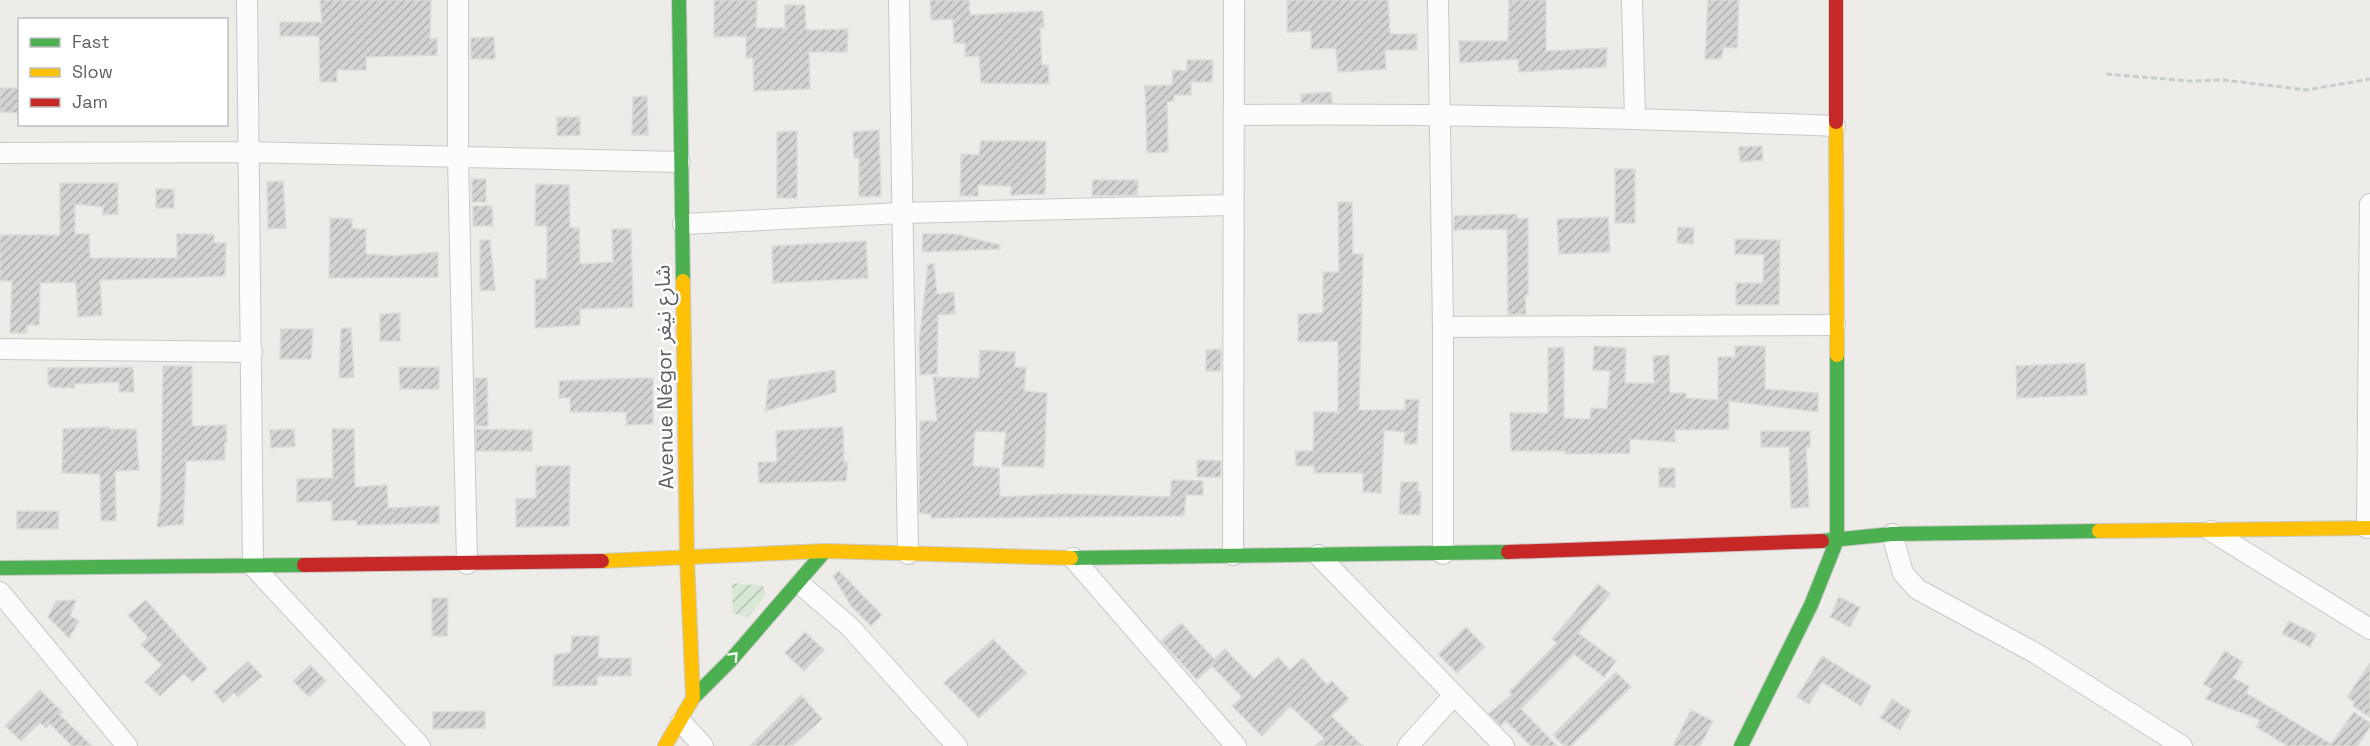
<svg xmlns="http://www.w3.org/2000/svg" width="2370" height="746" viewBox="0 0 2370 746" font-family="'Space Grotesk','Noto Sans Arabic',sans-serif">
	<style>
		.garden { fill: url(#garden-furrows) }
		.building { fill: url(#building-hatch); stroke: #dcdbd8; stroke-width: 1.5 }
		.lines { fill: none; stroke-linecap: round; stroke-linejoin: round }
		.street-casing { stroke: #c8c8c8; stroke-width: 22 }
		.fast-casing { stroke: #cacaca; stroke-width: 16 }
		.slow-casing { stroke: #cacaca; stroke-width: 16 }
		.jam-casing { stroke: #cacaca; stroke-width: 16 }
		.path { stroke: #c9cecb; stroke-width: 3; stroke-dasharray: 6 3; stroke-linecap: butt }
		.street { stroke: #fcfcfc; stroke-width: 20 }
		.fast { stroke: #4caf50; stroke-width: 14 }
		.slow { stroke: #ffc107; stroke-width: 14 }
		.jam { stroke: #c62828; stroke-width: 14 }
		.oneway { stroke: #f6fbf6 }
		.labels { text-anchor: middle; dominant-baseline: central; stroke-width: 5; stroke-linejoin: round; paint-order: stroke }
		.street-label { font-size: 21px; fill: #5e6266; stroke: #fff }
	</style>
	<defs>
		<pattern id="garden-furrows" width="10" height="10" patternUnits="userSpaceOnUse" patternTransform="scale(1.5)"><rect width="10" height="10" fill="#d8e8d5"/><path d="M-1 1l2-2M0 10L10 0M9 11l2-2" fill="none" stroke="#b2bfb1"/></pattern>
		<pattern id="building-hatch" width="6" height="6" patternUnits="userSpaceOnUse" patternTransform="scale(1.5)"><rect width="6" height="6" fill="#d4d3d2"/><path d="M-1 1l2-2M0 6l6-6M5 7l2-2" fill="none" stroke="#afafae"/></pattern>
	</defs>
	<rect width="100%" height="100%" fill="#edece9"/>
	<path class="garden" d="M732,583L763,586L766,595L748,617L733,613Z"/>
	<path class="building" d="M320,0H431L430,39L437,38V55L366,57V70H337V82H320L319,36H280V22H322Z
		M714,0H757L756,28H785V5H805L806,30L848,29L847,52H809L810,89L754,91L753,58H746V36L714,37Z
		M930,0H969L970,15L1043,11L1044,28H1040L1042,65H1048L1049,84L981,83L979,56L965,57V43H954L953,19L931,20Z
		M1287,0H1388L1390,34H1417V50H1385L1386,69L1338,72L1336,48L1311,49V31L1287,32Z
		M1509,0H1546V51L1607,48L1606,67L1519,72L1518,59L1460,63L1459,41H1508Z
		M1708,0H1739L1737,48L1724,47L1721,59H1705Z
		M494,37L495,59H471V38Z
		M1187,60H1213L1212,82H1191V95H1174V101L1167,102L1168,152L1147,153L1145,86L1172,85L1173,70L1187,71Z
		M0,88H20V113L0,112Z
		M1331,92L1332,103H1301V94Z
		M647,96L648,135H632L633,97Z
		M557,117H580V135L557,136Z
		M879,130L881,196L859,197V158H854L853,132Z
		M797,131V198H777V132Z
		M981,141H1046L1045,194L1011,195V186L978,185V196H960L961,154L979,155Z
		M1762,146L1763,160L1740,162L1739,147Z
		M1615,169H1635V223H1615Z
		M472,179H486V202H472Z
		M1093,180H1138L1137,195L1092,196Z
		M283,181L286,228L268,229L267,182Z
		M60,183H118V214L103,215V207L75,204V234H89L90,258H177V234H214V243H226L225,276L100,280L102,315L78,317L76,282L40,283L39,325H27V333H10L12,281H0V235H60Z
		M536,184L569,185L570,228H579L580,264L613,262L612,229H631L633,307L580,309V325L535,328V279H547V226H535Z
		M156,189H174V208H156Z
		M1338,202H1352L1353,254H1363L1359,410H1405V399L1419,400L1417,444H1404L1405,432L1384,430L1381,493L1363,492V473H1314V466H1296L1295,451H1313L1314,412H1338V341L1298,342V314L1323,313V272H1339Z
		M473,206H492L493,226H473Z
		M1517,214L1518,219L1528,218V295H1525L1526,314L1508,315L1507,229L1454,230V216Z
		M1608,217L1610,252L1559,254L1557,219Z
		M330,218L352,219V229H366V254L397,256L438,252V277L329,278Z
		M1678,227L1694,228L1693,244L1677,243Z
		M923,234H955L1000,245V249L922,252Z
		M1735,239L1780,240L1779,305H1736V283H1763L1764,255L1735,254Z
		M480,240H490L495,290L480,291Z
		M866,241L868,278L773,283L772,246Z
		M928,264H934L937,294L954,292L955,314L938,315L937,374L920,375L919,344Z
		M400,313V341H380V314Z
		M341,328H351L354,377L339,378Z
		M281,329H313L311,359H280Z
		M1594,346L1626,348L1625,383H1654L1653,356L1669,355L1670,393H1686V398L1718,400V357H1735V346H1765V389L1818,393V412L1729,401V429L1675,430V442L1630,439V453L1565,454V451H1511L1510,413H1548V348L1564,347V418L1590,419L1591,408L1607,409L1610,371L1593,370Z
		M1221,349V371H1206V350Z
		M980,350L1015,352V367H1026L1024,391L1047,393L1044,467L1002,466L1006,432L975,431L973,466L999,468L1000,497L1060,494L1170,497L1172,480L1203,481V495H1186L1184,516L931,518V514L919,513L920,421H937L933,377L979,378Z
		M2085,363L2087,395L2017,398L2016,366Z
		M163,366H192V426L226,425L227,442H225V460L186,461L183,524L157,527L161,498Z
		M133,367L134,392H119V382L74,384V388L50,387L48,383V368Z
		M399,367H439V389H400Z
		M835,370L836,392L765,411L769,380Z
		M475,378H487L488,426H476Z
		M641,378H653V424L626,425V412H570V398H559V381Z
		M109,427V429H136L139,470L115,471L116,521H101L100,474L62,473L63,429Z
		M843,427L844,462H848L846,481L759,483L758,462H777L776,431Z
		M294,429L295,446L271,448L270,430Z
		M332,429H354L355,487L387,485L388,508L439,506V523L357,525V520L332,521V501L297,502V479L333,478Z
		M476,429L532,430V451H476Z
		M1761,431H1810V447H1806L1809,507L1791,508L1789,447H1761Z
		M1197,460L1221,461V477H1197Z
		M536,466H570L569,526L516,527V499L536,498Z
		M1659,468H1675V487H1659Z
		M1401,482H1418V492H1421L1420,515L1399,514Z
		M17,511H59L58,529H17Z
		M839,571L882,615L871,626L851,606L833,576Z
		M1598,584L1610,594L1578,633L1616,661L1604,677L1574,654L1521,709L1557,746H1531L1506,721L1501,726L1489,714L1512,694L1509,692L1557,643L1552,639Z
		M1839,597L1860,607L1850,627L1830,617Z
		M432,598H448L447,636H432Z
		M76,600L70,616L79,621L69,638L48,617L56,601Z
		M146,600L207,669L192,682L184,673L160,696L145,682L162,665L141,645L148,638L128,615Z
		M2289,621L2316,634L2310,647L2282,634Z
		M1181,623L1214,659L1225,649L1254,679L1278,657L1290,670L1303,658L1327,685L1332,681L1349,699L1331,716L1363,746H1315L1324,738L1290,706L1262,736L1232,706L1242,697L1212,666L1197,680L1161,641Z
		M1466,627L1485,647L1457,673L1438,654Z
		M805,632L824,650L804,671L785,653Z
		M572,636H599L598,658H631V676H597V685L553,686L554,655L571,652Z
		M993,639L1027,673L979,718L944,683Z
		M2225,651L2243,662L2233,678L2249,686L2246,693L2331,744L2354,712L2370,723V727L2357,746H2287L2256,727L2260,720L2205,699L2212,689L2203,684Z
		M1822,656L1871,686L1861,706L1822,682L1809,704L1797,697Z
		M248,661L262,676L238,697L234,693L223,703L214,692Z
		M2370,663V717L2353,706L2355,703L2347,697Z
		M310,665L326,681L309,697L293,681Z
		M1616,672L1631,687L1571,746H1564L1553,735Z
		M40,690L62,712L59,714L92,746H72L50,724L46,728L40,723L21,741L5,726Z
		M801,695L822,719L792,746H750Z
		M1892,699L1911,711L1900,730L1880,718Z
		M1691,710L1713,721L1700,746H1673Z
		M485,711V728L433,729V712Z"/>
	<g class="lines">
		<defs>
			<path id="street" d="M247,0L253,566L420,746
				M458,0V157L467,564
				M899,0L908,554
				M1438,0L1443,327V554
				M1632,0L1635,118
				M1236,115C1436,113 1635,118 1835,126
				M0,153L246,152L680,162
				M683,224L901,213L1232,205
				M1443,327L1835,325
				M0,349L252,352
				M2367,528L2370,204
				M2211,531L2370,629
				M1892,534L1903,573L1917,589L2037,654L2182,746
				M1233,555L1234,0
				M1318,555L1504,746
				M1073,558L1236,746
				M800,584L850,627L957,746
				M0,592L127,746
				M681,722L703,746
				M1408,746L1454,695"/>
			<path id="fast" d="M679,0L683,281
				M1822,541L1892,534L2099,531
				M1071,558L1508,552
				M0,568L304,565
				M693,698L731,660L825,551
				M1741,746L1811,605L1837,540V355"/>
			<path id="slow" d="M1836,122L1837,355
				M2099,531L2370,528
				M602,561L825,551L1071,558
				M665,746L693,698L687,559L683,281"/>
			<path id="jam" d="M1836,0V122
				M1508,552L1822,541
				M304,565L602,561"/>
		</defs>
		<use href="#street" class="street-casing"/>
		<use href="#fast" class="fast-casing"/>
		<use href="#slow" class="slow-casing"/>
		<use href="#jam" class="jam-casing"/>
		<path class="path" d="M2106,74L2189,81L2223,80L2307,90L2370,79"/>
		<use href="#street" class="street"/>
		<use href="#fast" class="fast"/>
		<use href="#slow" class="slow"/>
		<use href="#jam" class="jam"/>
	</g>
	<defs><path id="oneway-chevron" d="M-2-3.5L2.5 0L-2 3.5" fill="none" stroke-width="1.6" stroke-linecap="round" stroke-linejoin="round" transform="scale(1.5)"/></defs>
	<use class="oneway" href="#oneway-chevron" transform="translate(734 656) rotate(-47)"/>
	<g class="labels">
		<g class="street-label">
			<text transform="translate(664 377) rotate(-91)">Avenue Négor شارع نيغر</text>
		</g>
	</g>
	<rect x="18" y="18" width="210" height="108" fill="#ffffff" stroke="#bfc0c2" stroke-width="1.5"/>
	<rect x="30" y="38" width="30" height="9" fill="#4caf50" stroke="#bfc0c2" stroke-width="1.5"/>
	<text x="72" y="48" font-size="18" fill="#5e6266">Fast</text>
	<rect x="30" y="68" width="30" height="9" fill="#ffc107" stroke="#bfc0c2" stroke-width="1.5"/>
	<text x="72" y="78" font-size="18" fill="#5e6266">Slow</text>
	<rect x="30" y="98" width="30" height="9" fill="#c62828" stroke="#bfc0c2" stroke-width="1.5"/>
	<text x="72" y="108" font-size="18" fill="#5e6266">Jam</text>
</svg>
